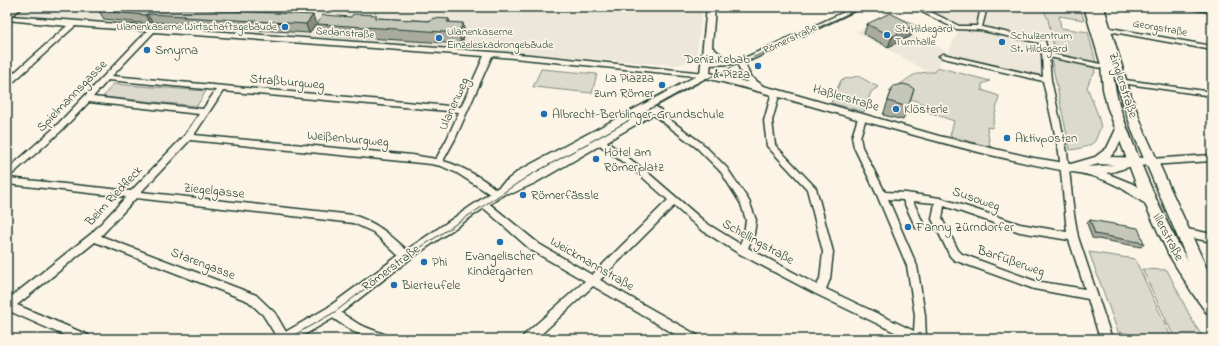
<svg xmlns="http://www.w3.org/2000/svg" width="1219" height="346" viewBox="0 0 1219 346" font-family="'Indie Flower',sans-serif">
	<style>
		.built { fill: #ece7d8 }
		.green { fill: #dcdacc; stroke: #7e8c80 }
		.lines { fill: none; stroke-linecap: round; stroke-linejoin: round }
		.pedestrian-casing { stroke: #1f3d34; stroke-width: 3 }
		.minor-casing { stroke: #1f3d34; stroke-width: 3 }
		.tertiary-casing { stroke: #1f3d34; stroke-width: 3 }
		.secondary-casing { stroke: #1f3d34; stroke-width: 3 }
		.pedestrian { fill: #fcf5e5; fill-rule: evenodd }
		.minor { fill: #fcf5e5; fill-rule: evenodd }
		.tertiary { fill: #fcf5e5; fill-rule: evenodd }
		.secondary { fill: #fcf5e5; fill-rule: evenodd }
		.tram { stroke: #1f3d34; stroke-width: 1 }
		.wall { fill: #a9ab9f; stroke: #1f3d34 }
		.shaded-wall { fill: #8a8b82; stroke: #1f3d34 }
		.building { fill: #c5c7b9; stroke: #1f3d34 }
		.poi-dot { fill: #1f6fb2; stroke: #fcf5e5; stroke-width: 1.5 }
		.labels { text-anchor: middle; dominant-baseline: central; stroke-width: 3.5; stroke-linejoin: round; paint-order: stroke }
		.far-poi-label { font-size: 11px; fill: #1f3d34; stroke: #fcf5e5; text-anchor: start }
		.far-street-label { font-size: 11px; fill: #1f3d34; stroke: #fcf5e5 }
		.poi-label { font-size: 13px; fill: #1f3d34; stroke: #fcf5e5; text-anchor: start }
		.street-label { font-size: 13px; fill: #1f3d34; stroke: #fcf5e5 }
	</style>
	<rect width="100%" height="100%" fill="#fcf5e5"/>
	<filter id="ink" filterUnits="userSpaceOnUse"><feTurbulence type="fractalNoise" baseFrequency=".025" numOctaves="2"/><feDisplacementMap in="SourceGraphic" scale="8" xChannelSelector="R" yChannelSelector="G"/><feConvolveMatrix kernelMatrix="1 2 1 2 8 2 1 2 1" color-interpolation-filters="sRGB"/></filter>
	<g filter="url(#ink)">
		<path class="built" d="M7,7H703L696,58L682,64L674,65L16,15L7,19Z
			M910,7H1041L1047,18L1054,54L1042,52L1045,79L944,57L933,72L923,69L856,32L883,19L948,52L958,32Z"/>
		<path class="green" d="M1042,7H1080L1084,20L1059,16L1061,28L1088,32L1096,63L1055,53L1048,19Z
			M1051,58L1094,67L1095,73L1091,77L1087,87L1098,115L1101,128C1098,132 1098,134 1096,139C1093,147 1077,149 1070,150Z
			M937,67L990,81L982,84V90L999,96L992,128L987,127L990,147L950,136L954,121L928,112L924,104L889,91C909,81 909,71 935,72Z
			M541,69L597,74L592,93L533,87Z
			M858,76L878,87L871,92L864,112L831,103L841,80Z
			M113,84L206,91L197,106L103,97Z
			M1089,252L1135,259L1172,339H1157L1118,332Z
			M1142,269L1167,270L1193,322L1204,339H1175Z"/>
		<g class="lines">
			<defs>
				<path id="pedestrian" d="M920,7H926L925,9L959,26H977L981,7H987L982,27L1045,41L1048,54L1045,56L1042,54L1040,43L979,30L956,29L920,11Z"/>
				<path id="minor" d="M16,7H23L11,16L530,55L705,73L709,75L705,77L492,56L455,139L443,161C459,165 492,182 501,195L499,197L496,198L457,173L441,166L431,164L190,140L141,192L353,215C380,224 390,235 410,253L411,256L410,259L406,260L402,259L373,232L353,223L136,198L101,236L256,295L275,313L290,339H278L263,315L248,301L95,242L17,305L88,335L90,339H72L7,310V300L91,234L126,197L7,184V170L54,128L147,31L75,26L10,85H7V79L67,26L7,20V13ZM154,32L484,56L461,107L112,76ZM108,80L216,90L203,109L93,97ZM223,91L459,112L447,139L436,159L412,155L194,135ZM89,102L199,114L185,135L131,191L8,178L60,132Z
					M855,7H863L745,63L750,76L763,86L764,88L763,90C751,92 740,74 738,64L707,65L703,63L707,61L723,60L713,57L705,50V46H711C719,54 729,60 740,60Z
					M1188,7L1212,8V12L1191,9Z
					M1099,26L1212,46V50L1097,29V27Z
					M1042,52L1106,65L1110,67L1106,69L1049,57L1051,80L1067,152L1074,214L1078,237L1112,339H1100L1088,299L1034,289L954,260L950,256L932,219L935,203L913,201L924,225L922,228H916L903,200L888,199L917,266L925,315L926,339H909L816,294L738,253L700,229L674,206L600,280L697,335L699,339H683L593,286L536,339H522L524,335L585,281L531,250L478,203L480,201H486L539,244L592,275L668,200L640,175L597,143L596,141L597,139H603L646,171L706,223L740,244L744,234L746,220L741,204L721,172L697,148L651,113L650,111L651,109L654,108L703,144L727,168L749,201L756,220L754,234L748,248L817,285L820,279L823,252L807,189L767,146L764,121L772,92L776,90L780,92L772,121L775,145L816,188L833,252L830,279L826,289L914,331L915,315L907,266L877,195L854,147L852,137L858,118L862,115L866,118L860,137L862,147L885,192L906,193L940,198L1020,224L1067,232L1059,152L1043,81L943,58L939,56L943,54L1043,77ZM944,206L1020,232L1069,240L1085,289L1035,281L962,254L958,250L942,219Z
					M1118,79L1212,92V96L1121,83H1118L1117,81Z
					M1212,155V161L1150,165L1146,162L1150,159Z
					M1182,228L1212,234V242L1179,235L1177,232L1179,229Z
					M332,307L360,325L386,335L388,339H370L352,331L328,315L327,312L328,309Z"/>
				<path id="tertiary" d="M707,7H715L710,73L779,90L939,136L1034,158L1071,164L1095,157L1107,148L1117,127H1125L1126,129L1116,150L1110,157L1150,158L1154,159L1155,162L1154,165C1147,166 1141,165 1134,166C1125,167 1116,172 1106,173L1133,184L1153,198L1155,201L1153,204C1145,206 1139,199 1132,195C1117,184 1097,176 1079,173C952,152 831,108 706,78L528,176L525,178L652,108L656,107L661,110L535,183L513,193H506L410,259L337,316L297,339H278L280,335L327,308L402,253L492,192L520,170L700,74ZM1099,164L1114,165L1087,167Z"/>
				<path id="secondary" d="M1084,7H1094L1106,49L1094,7H1104L1131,96L1145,133L1212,280V314L1206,312L1193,294L1169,255L1138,189L1107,106L1103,89L1101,65ZM1113,72L1133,133L1188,261C1167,226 1151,189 1136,151C1126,125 1115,100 1113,72Z"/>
			</defs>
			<use href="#pedestrian" class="pedestrian-casing"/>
			<use href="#minor" class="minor-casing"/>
			<use href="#tertiary" class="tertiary-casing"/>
			<use href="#secondary" class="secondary-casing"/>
			<use href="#pedestrian" class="pedestrian"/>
			<use href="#minor" class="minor"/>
			<use href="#tertiary" class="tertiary"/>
			<use href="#secondary" class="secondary"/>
			<path class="tram" d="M287,339L335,312L406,257L527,177L691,86L863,7"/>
		</g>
		<path class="wall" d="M180,8L316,24L309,33L188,26L187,24L152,22L150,24L104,19L99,11Z
			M378,18L431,21L449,19L450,22L465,35L461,44L321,35L317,24Z
			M867,24L914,25L911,36L888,47L864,34Z
			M893,86L908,107L903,120L883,115Z
			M1090,220L1144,243L1141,247L1092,238L1087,223Z"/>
		<path class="shaded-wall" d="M147,14L152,22L150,24L145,15Z
			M313,15L316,24L309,33L306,24Z
			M463,23L465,35L461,44L459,33Z
			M914,25L911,36L888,47L892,37Z"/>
		<path class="building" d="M103,7H179L178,8L313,15L306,24L183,17L185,16L147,14L145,15L99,11Z
			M890,13L914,25L892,37L867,24Z
			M353,14L377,15L375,18L431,21L433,18L449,19L447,22L463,23L459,33L317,24L323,15L351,17Z
			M904,84L910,86L914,89L908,107L888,101L893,86Z
			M1090,220L1138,228L1144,243L1095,234Z"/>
	</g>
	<g class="poi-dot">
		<circle cx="285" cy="27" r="4"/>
		<circle cx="887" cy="35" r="4"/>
		<circle cx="439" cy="38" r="4"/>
		<circle cx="1002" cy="42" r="4"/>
		<circle cx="147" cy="50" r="4"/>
		<circle cx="758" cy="66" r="4"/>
		<circle cx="662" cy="85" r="4"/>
		<circle cx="896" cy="109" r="4"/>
		<circle cx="544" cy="114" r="4"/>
		<circle cx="1007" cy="138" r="4"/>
		<circle cx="596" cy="159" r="4"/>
		<circle cx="523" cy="195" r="4"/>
		<circle cx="908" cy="227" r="4"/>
		<circle cx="500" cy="242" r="4"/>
		<circle cx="424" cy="262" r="4"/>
		<circle cx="394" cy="285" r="4"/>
	</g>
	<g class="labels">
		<g class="far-poi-label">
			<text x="277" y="27" text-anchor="end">Ulanenkaserne Wirtschaftsgebäude</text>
			<text x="895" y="29">St. Hildegard<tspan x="895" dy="13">Turnhalle</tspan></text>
			<text x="447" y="32">Ulanenkaserne<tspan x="447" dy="13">Einzeleskadrongebäude</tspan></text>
			<text x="1010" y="36">Schulzentrum<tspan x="1010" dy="13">St. Hildegard</tspan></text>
		</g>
		<g class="far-street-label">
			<text transform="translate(1160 28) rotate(10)">Georgstraße</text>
			<text transform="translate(345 33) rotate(4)">Sedanstraße</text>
			<text transform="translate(790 39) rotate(-25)">Römerstraße</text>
		</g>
		<g class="poi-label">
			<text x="155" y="50">Smyrna</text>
			<text x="750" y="59" text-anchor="end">Deniz Kebab<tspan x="750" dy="15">&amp; Pizza</tspan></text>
			<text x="654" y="78" text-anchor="end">La Piazza<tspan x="654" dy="15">zum Römer</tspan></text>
			<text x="904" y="109">Klösterle</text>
			<text x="552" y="114">Albrecht-Berblinger-Grundschule</text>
			<text x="1015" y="138">Aktivposten</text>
			<text x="604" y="152">Hotel am<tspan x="604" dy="15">Römerplatz</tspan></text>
			<text x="531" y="195">Römerfässle</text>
			<text x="916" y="227">Fanny Zürndorfer</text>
			<text x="500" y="256" text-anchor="middle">Evangelischer<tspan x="500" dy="15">Kindergarten</tspan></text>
			<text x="432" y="262">Phi</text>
			<text x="402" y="285">Bierteufele</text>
		</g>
		<g class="street-label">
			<text transform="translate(287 82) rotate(5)">Straßburgweg</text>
			<text transform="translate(1123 85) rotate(72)">Zinglerstraße</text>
			<text transform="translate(72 96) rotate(-46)">Spielmannsgasse</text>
			<text transform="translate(846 98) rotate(16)">Haßlerstraße</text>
			<text transform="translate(454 104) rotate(-66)">Ulanenweg</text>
			<text transform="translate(348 139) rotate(5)">Weißenburgweg</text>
			<text transform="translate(214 191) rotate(6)">Ziegelgasse</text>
			<text transform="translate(114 196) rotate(-47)">Beim Riedfleck</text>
			<text transform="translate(976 199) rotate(19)">Susoweg</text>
			<text transform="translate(1168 237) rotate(62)">Illerstraße</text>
			<text transform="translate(758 242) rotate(29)">Schellingstraße</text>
			<text transform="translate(1011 261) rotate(19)">Barfüßerweg</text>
			<text transform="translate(203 264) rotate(21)">Starengasse</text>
			<text transform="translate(592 264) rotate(30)">Weickmannstraße</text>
			<text transform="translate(391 268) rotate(-37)">Römerstraße</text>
		</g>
	</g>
	<rect width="1219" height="346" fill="none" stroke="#fcf5e5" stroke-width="24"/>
	<rect x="12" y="12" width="1195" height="322" fill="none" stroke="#1f3d34" stroke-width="1.5" filter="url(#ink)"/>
</svg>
